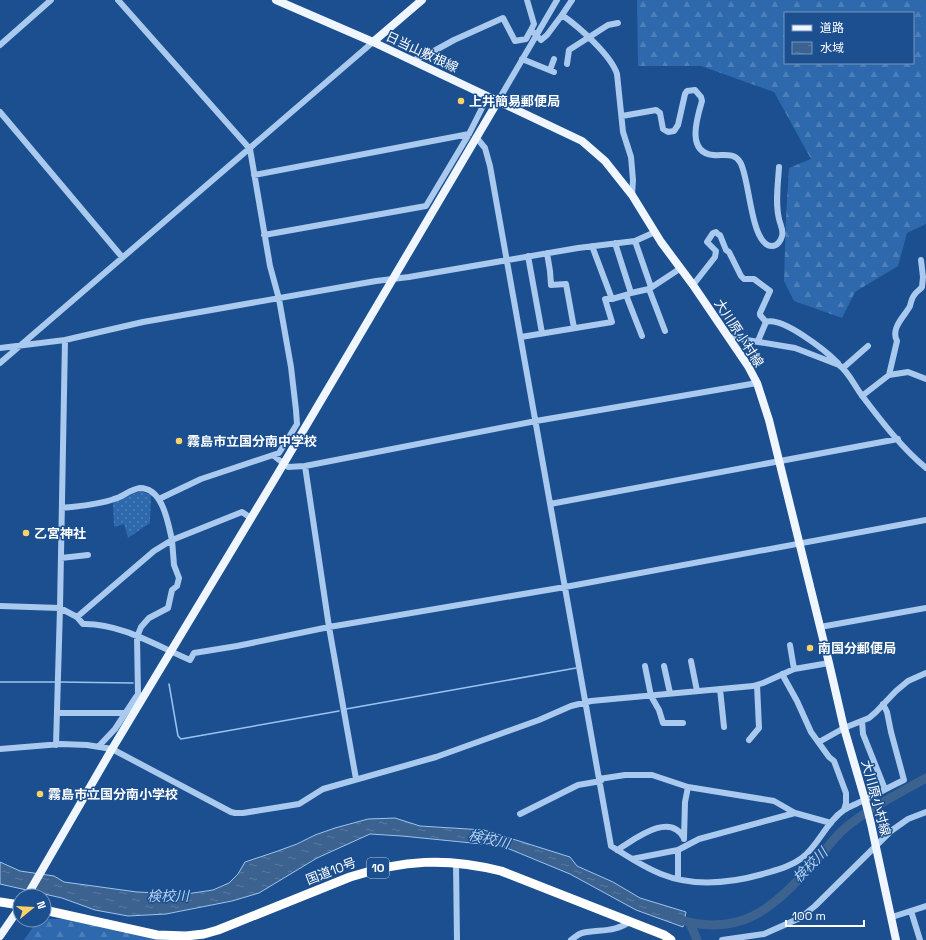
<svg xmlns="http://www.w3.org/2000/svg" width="926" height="940" viewBox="0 0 926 940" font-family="'Space Grotesk','Noto Sans JP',sans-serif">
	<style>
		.grass { fill: url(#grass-dots) }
		.forest { fill: url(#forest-firs); fill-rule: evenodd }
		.water { fill: url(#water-ripples); stroke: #9cc4f0 }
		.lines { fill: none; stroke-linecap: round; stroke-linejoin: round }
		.stream { stroke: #9cc4f0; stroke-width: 1.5 }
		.river { stroke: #3c6290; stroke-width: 9 }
		.minor { stroke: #a9c9ee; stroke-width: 6 }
		.major { stroke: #f0f6ff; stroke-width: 8 }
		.highway { stroke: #fff; stroke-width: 9 }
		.poi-dot { fill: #ffd166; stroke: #1b4f8f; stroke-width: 1.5 }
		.labels { text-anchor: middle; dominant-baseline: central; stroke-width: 3; stroke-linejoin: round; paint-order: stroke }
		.shield { fill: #1b4f8f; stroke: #bbcadd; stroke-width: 1 }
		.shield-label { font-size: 12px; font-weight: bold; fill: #fff }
		.street-label { font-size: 13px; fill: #fff; stroke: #1b4f8f }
		.poi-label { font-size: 13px; font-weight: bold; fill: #fff; stroke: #1b4f8f; text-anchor: start }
		.water-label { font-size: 14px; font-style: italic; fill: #b5d3f5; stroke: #1b4f8f }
	</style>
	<defs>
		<pattern id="grass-dots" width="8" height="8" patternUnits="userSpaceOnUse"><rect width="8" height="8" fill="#2e69ad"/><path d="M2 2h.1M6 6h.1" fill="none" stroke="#4d80b9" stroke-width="1.8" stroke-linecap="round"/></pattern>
		<pattern id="forest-firs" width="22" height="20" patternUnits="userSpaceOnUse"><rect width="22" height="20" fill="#2e69ad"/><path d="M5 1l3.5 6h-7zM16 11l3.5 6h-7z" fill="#4d80b9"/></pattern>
		<pattern id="water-ripples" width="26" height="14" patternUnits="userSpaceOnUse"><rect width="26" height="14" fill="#3c6290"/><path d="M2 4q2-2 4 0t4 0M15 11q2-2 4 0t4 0" fill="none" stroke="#597aa1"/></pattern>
	</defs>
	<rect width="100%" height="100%" fill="#1b4f8f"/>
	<path class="grass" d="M141,491L151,495L150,523L128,538L124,524L114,527L113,502Z"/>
	<path class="forest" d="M637,0H926V224L907,233L898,266L855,292L842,318L794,301L784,281L786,217L789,168L811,159L774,92L701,66H638ZM785,13H913V63H785Z
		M44,919H66L150,934L171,940H24L38,920H44Z"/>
	<path class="water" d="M395,818L420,826L484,830L570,857L577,866L613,882L640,898L686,912L683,927L636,910L570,874L502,846L402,836L370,834L317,858L259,893L232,901L166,914L128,916L95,910L62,898L0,884V862L20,871L54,876L64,882L137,892L186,894L213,890L229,883L238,874L245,862L275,852L297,844L315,835L335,828L368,819Z"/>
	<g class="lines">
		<path class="stream" d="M0,682H55
			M59,682L133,683
			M169,684L178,736L181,739L339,711
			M346,709L576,668"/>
		<path class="river" d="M674,918C741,940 773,908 815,862C825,851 833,839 843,830C867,809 898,794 926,778
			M690,923L697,940"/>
		<path class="minor" d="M118,0L250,149L270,266L279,299L291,367L296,410L297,424L279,453L201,479L159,499
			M527,0L534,24L531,30
			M572,0L562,15C579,27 611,55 617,74L623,132L631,157L633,180L632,195
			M0,45L51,0
			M522,59L554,72
			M412,61L434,51L454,40L503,18L515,41L526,39L531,30L541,40L547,35L562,15
			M567,64L569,50L608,25L618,23
			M550,70L554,59
			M498,101L557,0
			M0,112L122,257
			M622,116L656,110L660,113L663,129L668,132L674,131L678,125L685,94L687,91L695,90L701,97L702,101C697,118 686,152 713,155C723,156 734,152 740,162C750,177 750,246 772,246C777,246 781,241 782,236C784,231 780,224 779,219C775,203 778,184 779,167
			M476,137L485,148L490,166L599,779L625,775H652L688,787L774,801L795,813L831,823
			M254,175L469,134
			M264,235L426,206L469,134L488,96
			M635,241L651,287
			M615,243L631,293
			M592,246L612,299L626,295L631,293L649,289L681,268
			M547,253L550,271L551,285L566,284L574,328
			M528,256L542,333
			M693,285L715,257L716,251L707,242L713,233L716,232L719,235H720L726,250L729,252L741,276L744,279H754L770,291L760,313V315L766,322
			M649,289L665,331
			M626,295L642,336
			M521,337L612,322L605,299H612
			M728,337L795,348L839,365C849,372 855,387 863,397C882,422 902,448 926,468
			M758,341L766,322C782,316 826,351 838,363
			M0,348L65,340L143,322L376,281L409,277L578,248L635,241L655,232
			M0,363L373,42
			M843,368L868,346
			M889,375L908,372L926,379
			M862,396L889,375L897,341C890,328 905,316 910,306C911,302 912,297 915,294C917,291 920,290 922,287L923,277L921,260
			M274,456L288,467L305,466L536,421L757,383
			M305,466L329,627L356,779
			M550,504L898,439
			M62,508C79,506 98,505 114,499C122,497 131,489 140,488C163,488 168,523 172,540L154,551L77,617
			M61,558L88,555
			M0,606L60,608L77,617L83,624C120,623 157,646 190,660L194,653L237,646L329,627L565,587L926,520
			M820,627L926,608
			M790,645L794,669
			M691,661L697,691
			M645,666L651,696L659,710L663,723H683
			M664,666L670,693
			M782,674L797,701L811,732L829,757L834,761L846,793V803L844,810
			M720,689L724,727
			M57,713H124
			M862,721L863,734L885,789
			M749,740L759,728L757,685
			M819,742L844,728L869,718L876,712L896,691L908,681L926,673
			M56,745L60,608L65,340
			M99,746L115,729L138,694L137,637L141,627L149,618L168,608L172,590L177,586L179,578L174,565L172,540L242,512L251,518
			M0,749L61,744L87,745L112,749L231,812L235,813H243L299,804L323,789L436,757L539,720L571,706L591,701L753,686L763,683L794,669L829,663
			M599,779L611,846C627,856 643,867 661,874C693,887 731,883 763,874C776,870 790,867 802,858C819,845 826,822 844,810C850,806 859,803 866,799C879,793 891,786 904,780L891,732L887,712L883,704
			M520,814L578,785L601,781
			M684,839L685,802L688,787
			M617,850C634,840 669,811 684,838
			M632,859L678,850L699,839L795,813
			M456,863L457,940
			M678,879V850
			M911,911L920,940
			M892,917L926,906
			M571,940C574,938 578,934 582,933C600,929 614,933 631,921
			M722,940L764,934L800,918L815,906L891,831L908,819L926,812"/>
		<path class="major" d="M276,0L373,42L582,141L605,161L632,195L661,242L693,285L748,366L757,383L769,420L829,663
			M373,42L422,0
			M829,663L844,728L865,800L871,824L896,940
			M27,896L112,749L277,475L498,101
			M0,936L20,907"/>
		<path class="highway" d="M0,902L20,905
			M44,910L157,935L186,936L204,934L218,930L350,877C403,860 446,857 501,871L664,935L671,940"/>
	</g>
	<g class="poi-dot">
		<circle cx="461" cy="101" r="4"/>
		<circle cx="179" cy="441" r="4"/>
		<circle cx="26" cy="533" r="4"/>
		<circle cx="810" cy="648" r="4"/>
		<circle cx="40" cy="794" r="4"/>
	</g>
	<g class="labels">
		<rect class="shield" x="367" y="858" width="22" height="20" rx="3"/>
		<g class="shield-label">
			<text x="378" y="868">10</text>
		</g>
		<g class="street-label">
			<text transform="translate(422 52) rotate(25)">日当山敷根線</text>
			<text transform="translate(739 333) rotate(57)">大川原小村線</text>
			<text transform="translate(876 798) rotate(75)">大川原小村線</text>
			<text transform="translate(331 871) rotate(-21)">国道10号</text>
		</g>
		<g class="poi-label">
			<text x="469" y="101">上井簡易郵便局</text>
			<text x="187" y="441">霧島市立国分南中学校</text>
			<text x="34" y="533">乙宮神社</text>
			<text x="818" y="648">南国分郵便局</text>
			<text x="48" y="794">霧島市立国分南小学校</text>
		</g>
		<g class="water-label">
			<text transform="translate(489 839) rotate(13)">検校川</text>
			<text transform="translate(810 865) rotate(-45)">検校川</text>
			<text transform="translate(168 896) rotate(-1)">検校川</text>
		</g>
	</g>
	<rect x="784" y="12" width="130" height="52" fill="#1b4f8f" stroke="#7695bc"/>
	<rect x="792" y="25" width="20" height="6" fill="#f0f6ff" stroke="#7695bc"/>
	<text x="820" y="32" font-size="12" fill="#ffffff">道路</text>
	<rect x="792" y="42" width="20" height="12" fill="url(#water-ripples)" stroke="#7695bc"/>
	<text x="820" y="52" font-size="12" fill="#ffffff">水域</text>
	<g transform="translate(32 908) rotate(72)"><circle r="19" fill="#1b4f8f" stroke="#7695bc"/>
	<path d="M0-3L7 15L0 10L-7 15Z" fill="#ffd166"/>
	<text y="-6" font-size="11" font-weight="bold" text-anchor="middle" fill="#ffffff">N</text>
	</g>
	<path d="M786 920v6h78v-6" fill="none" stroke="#ffffff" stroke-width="2"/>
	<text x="792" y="920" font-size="12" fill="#ffffff" stroke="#1b4f8f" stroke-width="3" paint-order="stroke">100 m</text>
</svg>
